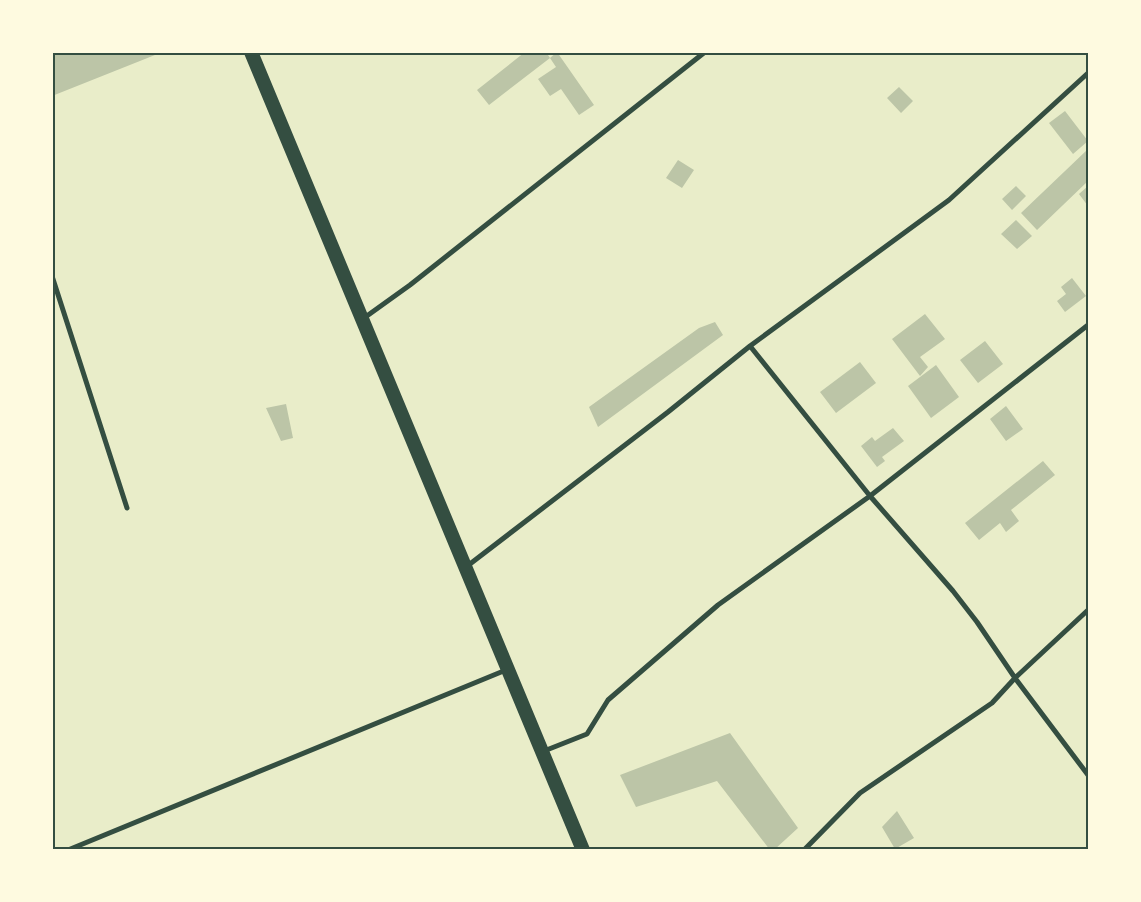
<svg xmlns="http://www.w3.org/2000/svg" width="1141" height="902" viewBox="0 0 1141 902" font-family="'Work Sans',sans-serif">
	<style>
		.building { fill: #bcc5a7 }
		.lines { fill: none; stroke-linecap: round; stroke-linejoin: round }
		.minor { stroke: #344e41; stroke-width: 5 }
		.trunk { stroke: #344e41; stroke-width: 14 }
		.neatline { fill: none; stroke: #344e41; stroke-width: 2 }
	</style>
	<rect width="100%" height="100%" fill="#e9edc9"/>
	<path class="building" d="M52,52H160V53L52,96Z
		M525,52H546L550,58L489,105L477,90Z
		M557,52L594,105L579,115L561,89L550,96L538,79L556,67L550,58Z
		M899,87L913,101L901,113L887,98Z
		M1065,111L1088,141L1073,154L1049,123Z
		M1087,150L1088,152V181L1037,230L1021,213Z
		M678,160L694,170L682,188L666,178Z
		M1016,186L1026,196L1012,210L1002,199Z
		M1088,186V206L1079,194Z
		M1016,220L1032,236L1017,249L1001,234Z
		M1072,278L1086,296L1065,312L1057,301L1066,294L1061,287Z
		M925,314L945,339L920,357L928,367L920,376L892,339Z
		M715,322L723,335L598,427L589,407L699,328Z
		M985,341L1003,364L978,383L960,360Z
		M860,362L876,383L836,413L820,392Z
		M936,365L959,397L931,418L908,386Z
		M286,404L293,438L281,441L266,408Z
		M1006,406L1023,429L1006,441L990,419Z
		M893,428L904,441L882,457L885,461L877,467L861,446L872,437L875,441Z
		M1043,461L1055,475L1011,510L1019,521L1006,532L1000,523L979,540L965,523Z
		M730,733L798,828L774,850H770L717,781L636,807L620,775Z
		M897,811L914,838L895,849L882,827Z"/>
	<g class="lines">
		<path class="minor" d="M52,276L127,508
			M364,318L410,285L705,52
			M750,346L870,496L953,591L977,622L1015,678L1088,775
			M466,567L668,412L750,346L949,200L1088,73
			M544,751L587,734L608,700L718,605L870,496L1088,325
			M68,850L506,670
			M804,850L860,793L992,703L1015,678L1088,610"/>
		<path class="trunk" d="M251,52L583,850"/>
	</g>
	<rect width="1141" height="902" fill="none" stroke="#fefae0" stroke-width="108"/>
	<rect x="54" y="54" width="1033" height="794" class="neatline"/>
</svg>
